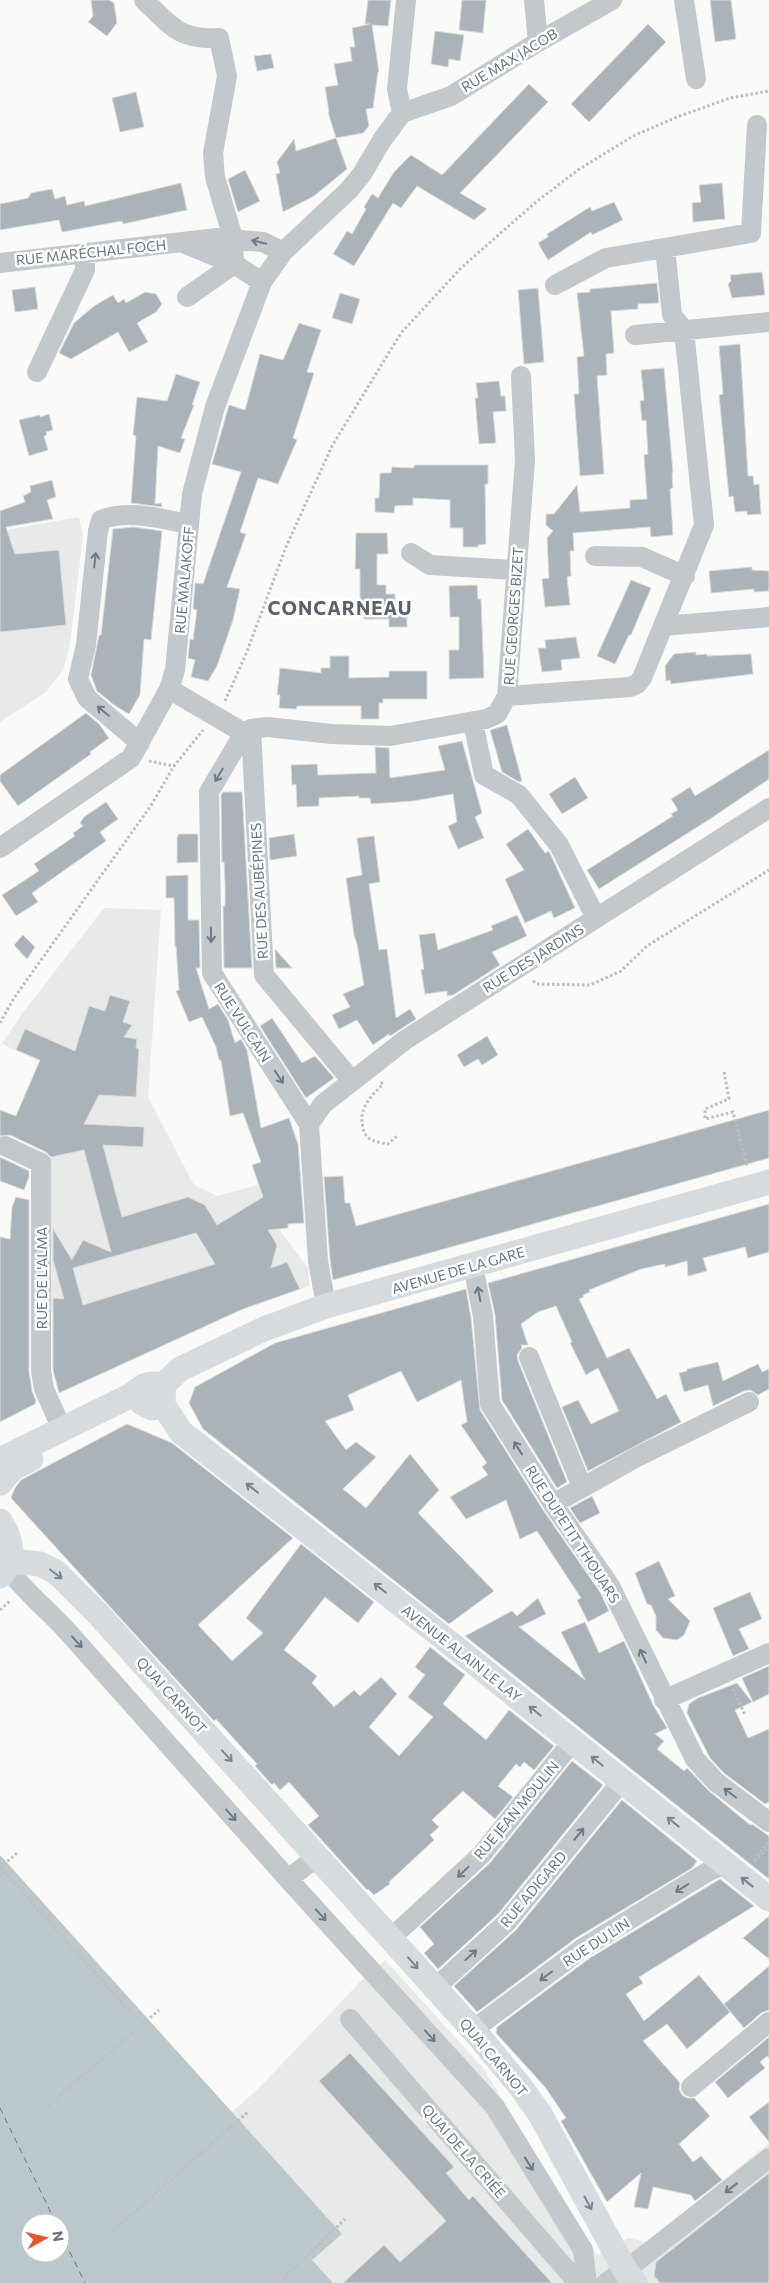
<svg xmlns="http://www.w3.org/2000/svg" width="769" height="2283" viewBox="0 0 769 2283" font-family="Commissioner,sans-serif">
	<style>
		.built { fill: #e8e9e9 }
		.water { fill: #bbc7cb; fill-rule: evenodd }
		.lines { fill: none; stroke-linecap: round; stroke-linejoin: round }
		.ferry { stroke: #60757c; stroke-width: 1; stroke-dasharray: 6 5; stroke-linecap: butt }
		.building { fill: #aab3b9; stroke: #dcdcda; fill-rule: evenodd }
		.path { stroke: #bbbfc2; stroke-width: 3; stroke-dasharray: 2.5 2.5; stroke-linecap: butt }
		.minor { stroke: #c3c8cc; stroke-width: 20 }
		.major { stroke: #d6dbdf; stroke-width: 25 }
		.oneway { stroke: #6a7a87 }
		.oneway2 { stroke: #768591 }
		.labels { text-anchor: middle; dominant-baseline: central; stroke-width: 5; stroke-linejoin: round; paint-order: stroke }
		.street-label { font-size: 14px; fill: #657683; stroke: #fff }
		.district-label { font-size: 19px; font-weight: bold; letter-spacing: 1px; fill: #57646e; stroke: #fff }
	</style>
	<rect width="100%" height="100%" fill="#fafaf8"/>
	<path class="built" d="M79,517L83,536L70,644L63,670L46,692L0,722V531Z
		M104,908L161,910L148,1097L194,1185L217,1196L258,1185L268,1210L279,1229L308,1268L310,1286L297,1290L299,1286L287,1262L263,1270L259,1259L276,1248L277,1245L253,1206L249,1205L227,1219L215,1264L94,1302L59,1312H47L41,1153L74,1077L2,1044L21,1015Z
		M385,1960L484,2069L597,2255L628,2238L647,2242L769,2143V2283H333L312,2260L342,2234L232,2112L258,2089L360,1982Z"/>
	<path class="water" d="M0,1855L342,2234L312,2260L333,2283H0ZM30,2223H60V2253H30Z"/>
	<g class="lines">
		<path class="ferry" d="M0,2108L56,2223
			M60,2232L85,2283"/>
	</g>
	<path class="building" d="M91,0H109L114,3L117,23L107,36L88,22L93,16Z
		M368,0H391L388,26L372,25L379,72H378L373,108L366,109L369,126L363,133L336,138L328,112H329L325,87L338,85L334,64L352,61L350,47H355L352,28L370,24H365Z
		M462,0H486L483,33L459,30Z
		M710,0H731L736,39L715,42Z
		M648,24L666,42L589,122L571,104Z
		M435,31L464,35L460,61L449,59L448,67L431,64Z
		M271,54L274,68L257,71L254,56Z
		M529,84L548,102L460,193L487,209L474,220L417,186L401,208L393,203L354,266L333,254L347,231L352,234L366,209L364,207L372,194L378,198L394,172L411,155L442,175Z
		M136,92L144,127L120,132L112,98Z
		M336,138L347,169L314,196L283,212L276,174L280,173L277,162L294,139L296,151Z
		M245,170L260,201L238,212L228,179Z
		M181,183L187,210L123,224L122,221L62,232L59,220L0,230V204L28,198L31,193L52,189L55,199L65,196L67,205L84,201L85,206Z
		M722,183L725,219L693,222L692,203L701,202L699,185Z
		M614,202L623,220L592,235L591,232L548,260L538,243L548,237L547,234L590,207L592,211Z
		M762,272L765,295L732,298L728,284L731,281L730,275Z
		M657,283L659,303L638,304V309L611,311L614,353L606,354L607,375L597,376L604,474L580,476L574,394H579L577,357L584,356L577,293L590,292V289Z
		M35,287L38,309L15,312L12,290Z
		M538,288L544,362L524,364L518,290Z
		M145,292L156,294L162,304L156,312L137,323L148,342L129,352L118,332L71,359L59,353L74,323L94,306L113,295L118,303L124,299L126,303Z
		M340,293L360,299L352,324L332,318Z
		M299,323L321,330L307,372L314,373L293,438L297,440L278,484L258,478L240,532L246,534L227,587L240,589L233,620L217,666L208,681L191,677L195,660L188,658L190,639L193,640L197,610L193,609L195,583L203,584L241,472L212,464L229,405L245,410L260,354L283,360Z
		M740,344L748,476H753L754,485L759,484L761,514L747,515V511L735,512L733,496L729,497L719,395L723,394L719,346Z
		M664,368L673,473H672L673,488L670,489L673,535L651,537L650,527L573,533L574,551H570L571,576L567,577L570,605L545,607L542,579L549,578L547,538L553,531L546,525V514H554L577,485L580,512L630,508V500L647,499L644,455L648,454L646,420L642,421L640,401L644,400L641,370Z
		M176,374L200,382L192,405H194L181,438L185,439L180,453L158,446L155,504L161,503L162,507L131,503L136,436L133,435L137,397L167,401Z
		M499,381L501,396H505L506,411L493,412L496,443L479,444L475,398H478L476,383Z
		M49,414L53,430L46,432L47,435L44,436L48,450L29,456L19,420L40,415V417Z
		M415,465H488V484H485L486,544L478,545V547H463V528H450V500L413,498V505L395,506L394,513L375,512V498H379L380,473H391L392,467L413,468Z
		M52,480L56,497L47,500L53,519L6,527L15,554L59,550L66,625L0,632V511L25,502L23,496L31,492L30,486Z
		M133,527L162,531L151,640L144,639L140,695L129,714L114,705L97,691L91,675L99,635H101L113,529Z
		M356,533H387L388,554H377V585H386V594H395V606H407V627H389V619H364V609H360V569H355Z
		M752,567V570L769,571V591L754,592V589L711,593L709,571Z
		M631,580L651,588L631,635H629L615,664L597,656Z
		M477,585L478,599H481L484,678L449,679V650H459V617H450L449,586Z
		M576,637L580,658L561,660L562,670L542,672L538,648H546L545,640Z
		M696,652V655L707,654V656L751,654L753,674L671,684L670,680L666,681L665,666L674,654Z
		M330,656H349V678L389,677V671H427V699H383V703H379V719H361V706H297L296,709L279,708L280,695H277L280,668L321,673V668H330Z
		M86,713L99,724L109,738L90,752L91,754L18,806L0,781V775Z
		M507,725L522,781L519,782L502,772L490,730Z
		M462,741L482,813L475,817L484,838L458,849L448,826L457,822L453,794L413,801L371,804L370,798H359V796L319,798V806L297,807L296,784L292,785L291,765L317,764L318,775L376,773L375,747L389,748L390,778L445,770L438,746Z
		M769,750V779L710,819L599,889L587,870L673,816L671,814L678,810L671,799L690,787L695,796Z
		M575,777L588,798L562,814L549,794Z
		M223,792H242L252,968H224L223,906H225V883L224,862H222L221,795Z
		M106,802L118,819L100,832L106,841L32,893L38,902L16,916L2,895L39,871L34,864L75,836L73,833L83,826L80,823L84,817Z
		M528,829L545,853L549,851L575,908L554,918L551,911L525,923L505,879L524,870L506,844Z
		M179,834H198V862L177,863V837Z
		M294,834L297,856L270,860L269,838Z
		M374,836L380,882L369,884L379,950L387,949L396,1018L410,1009L416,1019L390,1036L389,1034L373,1045L357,1020L339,1029L332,1015L350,1007L343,994L364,985L357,944L354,935L346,878L362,875L357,838Z
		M188,875V920H199L200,968H196L209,1009L218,1004L228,1020L235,1043L241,1039L247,1050L261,1128L289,1118L298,1144L304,1223L288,1224V1228L268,1230L277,1245L271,1268L287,1262L300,1289L243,1309L59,1393L53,1370V1298L64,1299L53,1260V1229L72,1260L83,1240L111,1252L84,1150L51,1157L46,1152L10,1135L0,1136V1110L16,1116L40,1060L16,1050L25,1029L75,1051L89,1006L105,1011L110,995L130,1001L123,1022L132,1025L124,1037L137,1039L136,1048L139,1049L136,1097L99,1095L84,1124L144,1127L143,1147L103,1145L122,1217L188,1197L205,1205L217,1225L263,1197L252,1165L261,1162L243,1113L230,1116L221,1060H219L216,1047L202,1017L189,1022L176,991L179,990L176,946H175L174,898H166V876ZM196,1233L215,1264L83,1305L73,1268Z
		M517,915L527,936L492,952L500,965L453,995L447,996V991L425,994L421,970L424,969L419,935L435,933L438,950L493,930L491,926Z
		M23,935L35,947L27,959L14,945Z
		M275,949L292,968H276Z
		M272,1018L302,1063L315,1056L334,1078L306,1098L260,1026Z
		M487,1036L498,1055L482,1065L478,1059L464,1067L457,1055Z
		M769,1110V1158L333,1280L330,1260L324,1177L343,1176L345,1203H350L356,1226Z
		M0,1157L29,1171V1177L24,1190L0,1181Z
		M16,1197L29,1200V1371L32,1391L36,1401L35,1404L0,1422V1237L10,1239L12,1207Z
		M769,1204V1252L748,1258L745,1247L703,1258L707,1271L688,1276L687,1261L665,1267V1264L641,1269L589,1290L590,1292L583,1295L584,1297L579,1299L607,1358L629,1348L657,1399L666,1394L681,1422L588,1471L562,1407L578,1400L591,1424L619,1411L598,1368L586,1375L570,1343L572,1342L556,1306L538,1312L521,1324L528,1345H521L522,1348L517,1355L518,1361L567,1482L557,1488L502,1400L495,1315L488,1283Z
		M466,1289L471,1318L480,1410L543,1510L600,1592L609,1611L588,1622L577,1600L581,1598L537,1531L520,1539L506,1500L466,1519L450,1497L488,1475L482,1467L487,1463L461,1425L467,1422L461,1380L417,1402L401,1371L348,1395L354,1410L325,1421L346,1450L356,1442L376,1457L343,1489L366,1508L410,1454L439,1490L418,1513L494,1591L449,1624L203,1429L189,1403L195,1387L275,1343Z
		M718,1362L723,1381L758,1364L762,1372L769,1369V1389L758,1395L750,1390L744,1391L713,1406L708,1385L684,1392L679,1373L687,1371V1369Z
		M127,1424L172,1443L293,1538L198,1625L232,1661L263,1633L246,1618L301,1544L374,1602L358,1623L325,1597L284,1650L317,1676L312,1683L334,1707L354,1690L360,1696L381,1677L397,1694L369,1727L399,1756L433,1717L408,1697L425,1675L415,1667L430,1647L465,1675L443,1704L486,1740L509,1710L554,1746L534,1770L524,1762L520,1767L516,1764L498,1786L513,1797L495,1819L463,1791L432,1820L439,1827L430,1835L434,1840L389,1882L390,1884L374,1895L368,1889L367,1890L308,1825L319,1816L289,1782L280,1790L274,1783L272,1785L255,1766L257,1764L216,1719L214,1721L11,1498L15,1488L21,1480Z
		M592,1496L600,1513L580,1523L570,1508Z
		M659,1561L675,1596L668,1599L690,1621L684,1635L677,1640L663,1638L656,1630V1616L651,1605L647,1604L635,1573Z
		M750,1592L762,1619L739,1629L749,1649L733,1656L713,1608Z
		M538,1598L546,1614L519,1627L585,1680L561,1632L585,1622L599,1653L624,1641L653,1705L667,1728L655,1734L664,1741L657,1749L684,1771L687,1768L709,1791L750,1825L752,1824L769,1836V1879L465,1636L512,1611L517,1616Z
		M769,1666V1694L753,1702L742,1678Z
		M737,1683L752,1702L735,1710L748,1738L769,1729V1802L765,1804L724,1773L710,1758L687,1713L689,1704L698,1698Z
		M572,1761L603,1785L498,1914L438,1969L424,1953L434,1944L420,1927L490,1863Z
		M622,1800L697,1861L692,1868L576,1938L477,2012L454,1986L516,1930Z
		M720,1879L754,1906L639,1977L643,1983L626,1994L644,2021L699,1975L730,2012L687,2049L667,2024L643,2041L680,2083L679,2089L682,2095L687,2098H694L710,2116L679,2144L693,2162L701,2156L722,2180L695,2201L691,2195L653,2187L648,2209L634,2207L641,2173L607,2202L561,2121L566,2118L545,2087L496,2033L497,2027L590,1958Z
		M769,1916V1959L743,1938Z
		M769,1966V2010L761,2013L744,2028L724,2004Z
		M769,2037V2058L767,2056L760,2062L765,2068L728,2098L715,2082Z
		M350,2053L454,2167L446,2173L469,2200L473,2196L552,2283H343L384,2245L400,2262L446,2221L319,2081Z
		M769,2102V2142L749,2117Z
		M769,2173V2283H660L654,2276L656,2262Z"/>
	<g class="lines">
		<path class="path" d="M225,701L246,654L286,547L332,446L401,333L462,267L536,202L578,170L633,136L677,117L730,98L769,91
			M149,761L174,766
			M533,981L537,984L590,985L621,971L647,946L769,870
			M0,1023L14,998L150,807L174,766L203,730
			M724,1072L729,1099L705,1109V1119L733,1112L747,1166
			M381,1082L383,1084C370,1097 358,1109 363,1128C364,1133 367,1138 372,1140C376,1142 383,1143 388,1144L398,1135
			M0,1610L10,1601
			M733,1689L745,1715
			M754,1860L769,1841
			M755,1862L769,1845
			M0,1868L17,1853
			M0,1876L4,1872L130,2012
			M44,2109L159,2010
			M114,2230L249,2111
			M279,2283L345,2219"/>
		<path class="minor" d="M144,0C171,26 179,40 219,38L227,76L213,153L215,177L233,238L234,264
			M534,0L538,42
			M684,0L696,79
			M402,113L451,96L538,42L612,0
			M402,113L397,89L406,0
			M183,243L234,264L262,282
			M0,263L217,238L263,242L283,252
			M555,285L606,258L751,233L757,125
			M187,297L234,264
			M635,335L769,322
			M37,372L85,270V253
			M411,553L430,565L516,570
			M595,556L642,557L685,576
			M663,626L769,617
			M169,689L244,733
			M507,696L630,687L637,684L642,678L704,525L684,330L672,315L665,248
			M473,722L484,775L519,795L559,845L596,918
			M251,729L264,975L352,1081
			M140,743L87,698L78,679L86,645L98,531L101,520C128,509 161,519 189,524
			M0,848L131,758L169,689L175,670L192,494L215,407L262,282L283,252L349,190L362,174L382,140L402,113
			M309,1124L323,1104L405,1040L769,808
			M5,1146L41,1163V1371L44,1389L62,1429
			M473,1266L483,1316L490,1404L553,1504L610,1586L695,1759L716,1782L769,1822
			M326,1306L318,1261L309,1124L212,973L209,792L244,733L251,729L267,727L332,734L390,736L486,719L497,714L507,696L525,460L521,376
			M529,1357L582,1487
			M553,1504L637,1457L749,1402
			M7,1568C25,1592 48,1610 68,1632L288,1879L495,2107L583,2250L587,2283
			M664,1700L769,1653
			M288,1879L317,1857
			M391,1938L481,1855L573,1741
			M435,1988L507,1922L622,1781
			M350,2019L578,2283
			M475,2032L482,2023L583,1948L709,1871L725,1864
			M691,2087L769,2022
			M606,2283L640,2259L769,2158"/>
		<path class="major" d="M161,1387L180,1369L264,1329L326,1306L769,1182
			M162,1403L181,1432L446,1640L769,1899
			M0,1460L130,1396C137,1391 145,1383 155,1384L163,1391C165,1400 161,1406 152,1408L142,1403L140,1392L144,1386
			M0,1483L12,1469L31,1459
			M0,1521C12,1539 16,1559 0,1576
			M10,1561L40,1564L56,1572L100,1616L475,2032L520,2086L540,2114L625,2270L635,2283"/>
	</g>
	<defs><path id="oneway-shaft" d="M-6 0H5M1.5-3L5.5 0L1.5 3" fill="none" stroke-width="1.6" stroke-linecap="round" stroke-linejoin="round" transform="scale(1.25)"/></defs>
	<g class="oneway">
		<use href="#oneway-shaft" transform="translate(259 242) rotate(-166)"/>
		<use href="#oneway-shaft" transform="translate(95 560) rotate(-84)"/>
		<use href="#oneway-shaft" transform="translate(103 711) rotate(-140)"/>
		<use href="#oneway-shaft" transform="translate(219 775) rotate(121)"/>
		<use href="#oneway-shaft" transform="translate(211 935) rotate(89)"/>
		<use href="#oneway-shaft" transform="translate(279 1077) rotate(57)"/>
		<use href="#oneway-shaft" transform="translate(479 1294) rotate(-101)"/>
		<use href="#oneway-shaft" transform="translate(518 1448) rotate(-122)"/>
		<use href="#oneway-shaft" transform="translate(77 1642) rotate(48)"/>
		<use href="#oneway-shaft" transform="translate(643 1656) rotate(-115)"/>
		<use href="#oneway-shaft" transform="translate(730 1793) rotate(-143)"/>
		<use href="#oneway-shaft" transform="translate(231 1815) rotate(48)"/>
		<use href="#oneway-shaft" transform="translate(579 1834) rotate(-51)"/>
		<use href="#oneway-shaft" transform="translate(463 1872) rotate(137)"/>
		<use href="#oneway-shaft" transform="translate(682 1888) rotate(148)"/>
		<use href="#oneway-shaft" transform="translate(321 1915) rotate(47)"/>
		<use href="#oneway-shaft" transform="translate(471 1955) rotate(-42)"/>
		<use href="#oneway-shaft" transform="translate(546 1976) rotate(143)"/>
		<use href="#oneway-shaft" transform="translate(430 2036) rotate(48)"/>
		<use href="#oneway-shaft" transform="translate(529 2164) rotate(58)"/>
		<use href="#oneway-shaft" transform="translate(731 2188) rotate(142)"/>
	</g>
	<g class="oneway2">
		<use href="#oneway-shaft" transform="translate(252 1488) rotate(-142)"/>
		<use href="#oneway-shaft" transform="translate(56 1574) rotate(37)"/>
		<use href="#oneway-shaft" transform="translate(380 1588) rotate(-142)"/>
		<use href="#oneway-shaft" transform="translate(535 1711) rotate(-141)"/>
		<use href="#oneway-shaft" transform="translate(227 1756) rotate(48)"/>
		<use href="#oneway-shaft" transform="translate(597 1761) rotate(-141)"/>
		<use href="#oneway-shaft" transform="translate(673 1822) rotate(-141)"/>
		<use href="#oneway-shaft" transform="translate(747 1882) rotate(-142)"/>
		<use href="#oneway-shaft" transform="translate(413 1963) rotate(49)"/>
		<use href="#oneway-shaft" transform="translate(588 2203) rotate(61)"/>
	</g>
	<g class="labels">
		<g class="street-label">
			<text transform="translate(509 60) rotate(-31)">RUE MAX JACOB</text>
			<text transform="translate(91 252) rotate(-6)">RUE MARÉCHAL FOCH</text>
			<text transform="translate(184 580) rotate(-85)">RUE MALAKOFF</text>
			<text transform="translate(513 616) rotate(-86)">RUE GEORGES BIZET</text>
			<text transform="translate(259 891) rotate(-93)">RUE DES AUBÉPINES</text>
			<text transform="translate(533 958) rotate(-32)">RUE DES JARDINS</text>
			<text transform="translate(243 1022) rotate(57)">RUE VULCAIN</text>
			<text transform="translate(458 1270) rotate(-16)">AVENUE DE LA GARE</text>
			<text transform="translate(41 1278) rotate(-90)">RUE DE L'ALMA</text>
			<text transform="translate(573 1534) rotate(57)">RUE DUPETIT THOUARS</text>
			<text transform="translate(462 1653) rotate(38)">AVENUE ALAIN LE LAY</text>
			<text transform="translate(172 1695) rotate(48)">QUAI CARNOT</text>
			<text transform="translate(516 1810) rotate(-50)">RUE JEAN MOULIN</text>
			<text transform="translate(533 1889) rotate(-50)">RUE ADIGARD</text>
			<text transform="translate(596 1942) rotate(-33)">RUE DU LIN</text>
			<text transform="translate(494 2057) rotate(50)">QUAI CARNOT</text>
			<text transform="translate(464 2151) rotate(49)">QUAI DE LA CRIÉE</text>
		</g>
		<g class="district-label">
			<text x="340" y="607">CONCARNEAU</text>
		</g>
	</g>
	<g transform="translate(45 2238) rotate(82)"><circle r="24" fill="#ffffff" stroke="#c1c8cd"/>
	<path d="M0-4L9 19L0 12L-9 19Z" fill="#e4572e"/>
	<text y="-8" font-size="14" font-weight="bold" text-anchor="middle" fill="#657683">N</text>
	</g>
</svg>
